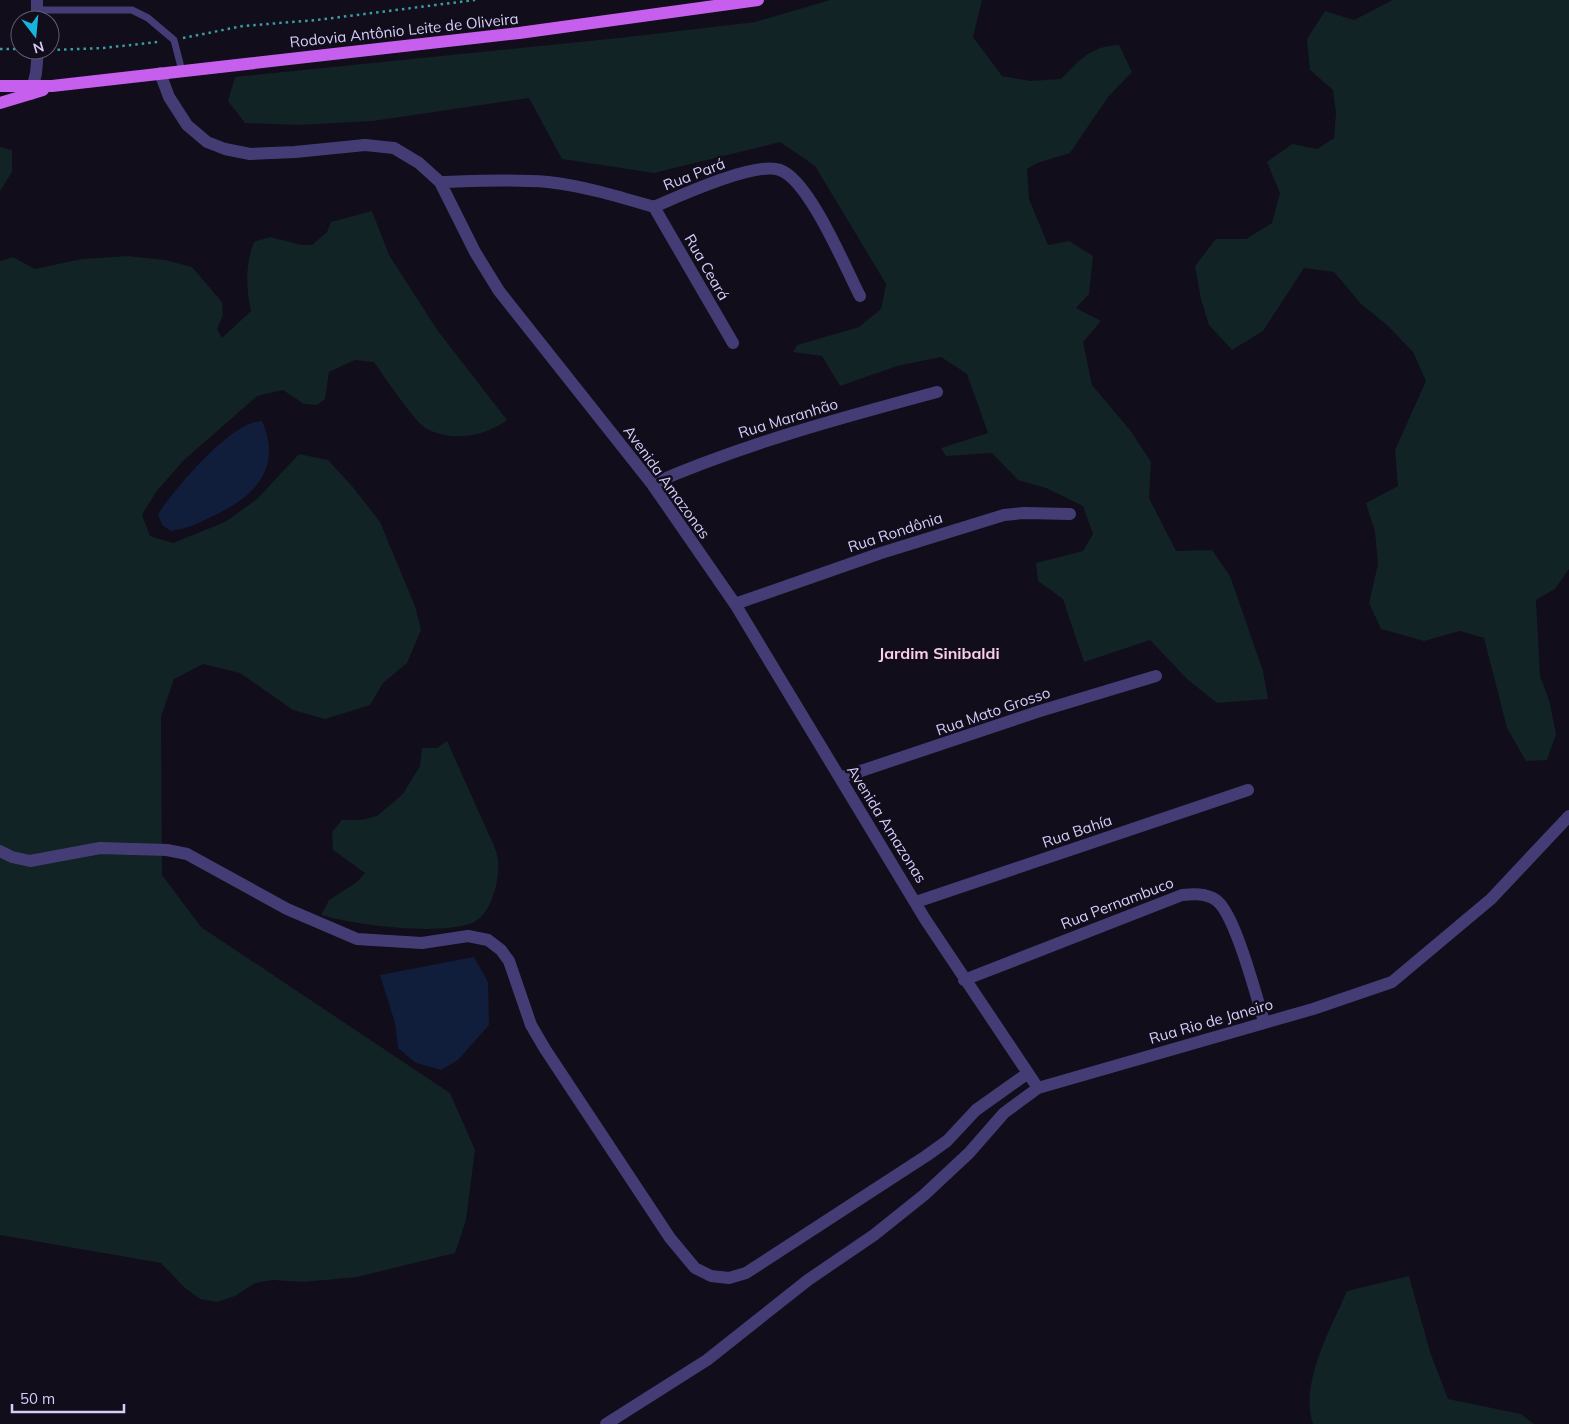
<svg xmlns="http://www.w3.org/2000/svg" width="1569" height="1424" viewBox="0 0 1569 1424" font-family="Mulish,sans-serif">
	<style>
		.green { fill: #112324 }
		.water { fill: #111e3b }
		.lines { fill: none; stroke-linecap: round; stroke-linejoin: round }
		.path { stroke: #399ea1; stroke-width: 2.5; stroke-dasharray: 2.5 4; stroke-linecap: butt }
		.lane { stroke: #443d75; stroke-width: 7 }
		.street { stroke: #443d75; stroke-width: 12 }
		.primary { stroke: #c65fee; stroke-width: 12 }
		.labels { text-anchor: middle; dominant-baseline: central; stroke-width: 5; stroke-linejoin: round; paint-order: stroke }
		.street-label { font-size: 15px; fill: #d6cdfa; stroke: #110d1b }
		.neighbourhood-label { font-size: 16px; font-weight: bold; fill: #facee6; stroke: #110d1b }
	</style>
	<rect width="100%" height="100%" fill="#110d1b"/>
	<path class="green" d="M830,0H982L973,37L1002,76L1031,81L1061,79C1080,60 1090,46 1119,45L1132,72L1108,97L1070,153L1037,163L1027,169L1029,199L1048,245L1069,241L1093,256L1089,294L1076,308L1101,321L1083,342L1092,385L1130,430L1151,462L1149,498L1176,551L1212,550L1230,576L1263,671L1268,699L1217,703L1188,680L1150,640L1084,662L1063,599L1038,581L1036,563L1083,551L1093,534L1083,506L1046,488L1018,480L992,453L946,456L941,448L988,433L967,374L941,357L897,366L840,386L822,356L793,352L797,345L859,327L881,309L886,284L815,166L780,142L654,173L562,159L529,98L373,121L297,125L245,123L228,101L235,77L628,37L755,22Z
		M1393,0H1569V569L1555,589L1536,600L1540,676L1549,700L1556,734L1547,760L1526,761L1507,728L1484,638L1460,631L1424,641L1381,629L1369,603L1378,564L1375,532L1366,503L1398,486L1395,450L1426,381L1413,352L1387,325L1361,304L1334,272L1304,268L1263,331L1232,350L1209,325L1201,299L1195,266L1216,239H1246L1272,223L1280,193L1267,162L1292,144L1317,149L1334,138L1336,113L1333,90L1310,70L1307,39L1325,11L1354,20Z
		M0,147L12,150V172L0,191Z
		M372,211L389,255L438,331L507,420C484,437 453,442 427,429C414,422 384,376 374,362L355,360L329,372L325,399L317,405L304,404L283,390L257,396L184,460L156,492L142,515L150,536L173,543L225,522L257,499L299,454L328,460L352,486L380,522L415,606L421,630L407,663L383,683L370,705L325,719L293,710L240,673L203,664L174,679L161,717L162,875L201,927L450,1093L475,1150L466,1220L455,1253L357,1277L303,1282L273,1280L255,1283L235,1296L217,1302L200,1299L185,1288L161,1263L0,1235V261L13,257L35,269L82,259L128,256L165,260L192,267L222,302L223,315L217,329L222,338L251,311C246,288 245,264 254,242L270,237L302,245H312L327,232L331,222Z
		M447,741C460,770 473,799 486,828C490,838 497,849 498,860C500,879 492,915 472,923C439,936 355,925 321,915L329,900L357,882L365,873L333,850L332,832L342,820H361L377,816L403,794L420,766L422,748H437Z
		M1409,1276L1430,1352L1448,1399L1521,1414L1534,1424H1313C1299,1384 1331,1328 1347,1291Z"/>
	<path class="water" d="M262,421C284,470 251,499 211,517C197,524 185,529 171,531L162,525L158,514C176,488 230,422 262,421Z
		M474,957L488,982L489,1025L458,1060L441,1070L416,1063L398,1048L395,1023L380,975Z"/>
	<g class="lines">
		<path class="path" d="M183,38L243,26L317,20L475,0
			M0,49H20
			M51,50L103,48L158,42"/>
		<path class="lane" d="M37,10H132L148,18L174,40L182,71"/>
		<path class="street" d="M37,0V20
			M160,73L169,97L187,125L207,142L225,149L250,154L295,152L365,145L394,148L419,163L440,182L475,252L499,291L652,484L735,604L925,919L1038,1088
			M31,94L36,73L38,50
			M440,182C476,181 512,179 548,182C584,186 620,197 654,207C679,196 755,161 780,170C809,180 845,267 860,296
			M654,207L733,343
			M652,484C744,444 840,418 937,392
			M735,604L881,553L1004,515L1024,513L1070,514
			M840,778L1040,711L1156,676
			M0,851L12,857L30,861L100,848L167,850L187,854L287,909L357,939L422,943L468,936L488,940L501,950L509,961L531,1025L545,1049L670,1238L695,1268L711,1276L729,1278L746,1273L926,1156L947,1141L976,1110L1028,1073
			M916,902L1248,790
			M964,980L1182,895C1193,894 1206,893 1216,900C1235,913 1256,996 1264,1021
			M606,1424L707,1360L808,1280L874,1235L924,1195L969,1153L1004,1113L1038,1088L1313,1009L1392,982L1491,899L1569,816"/>
		<path class="primary" d="M0,86H52L519,33L758,0
			M0,103L43,90"/>
	</g>
	<g class="labels">
		<g class="street-label">
			<text transform="translate(404 30) rotate(-6)">Rodovia Antônio Leite de Oliveira</text>
			<text transform="translate(694 174) rotate(-21)">Rua Pará</text>
			<text transform="translate(707 267) rotate(60)">Rua Ceará</text>
			<text transform="translate(788 418) rotate(-17)">Rua Maranhão</text>
			<text transform="translate(667 482) rotate(54)">Avenida Amazonas</text>
			<text transform="translate(895 532) rotate(-18)">Rua Rondônia</text>
			<text transform="translate(993 711) rotate(-19)">Rua Mato Grosso</text>
			<text transform="translate(887 824) rotate(58)">Avenida Amazonas</text>
			<text transform="translate(1077 831) rotate(-19)">Rua Bahía</text>
			<text transform="translate(1117 903) rotate(-21)">Rua Pernambuco</text>
			<text transform="translate(1211 1021) rotate(-16)">Rua Rio de Janeiro</text>
		</g>
		<g class="neighbourhood-label">
			<text x="939" y="653">Jardim Sinibaldi</text>
		</g>
	</g>
	<g transform="translate(35 35) rotate(164)"><circle r="24" fill="#110d1b" stroke="#605a74"/>
	<path d="M0-4L9 19L0 12L-9 19Z" fill="#17b5db"/>
	<text y="-8" font-size="14" font-weight="bold" text-anchor="middle" fill="#d6cdfa">N</text>
	</g>
	<path d="M12 1404v8h112v-8" fill="none" stroke="#d6cdfa" stroke-width="2.5"/>
	<text x="20" y="1404" font-size="15" fill="#d6cdfa" stroke="#110d1b" stroke-width="4" paint-order="stroke">50 m</text>
</svg>
